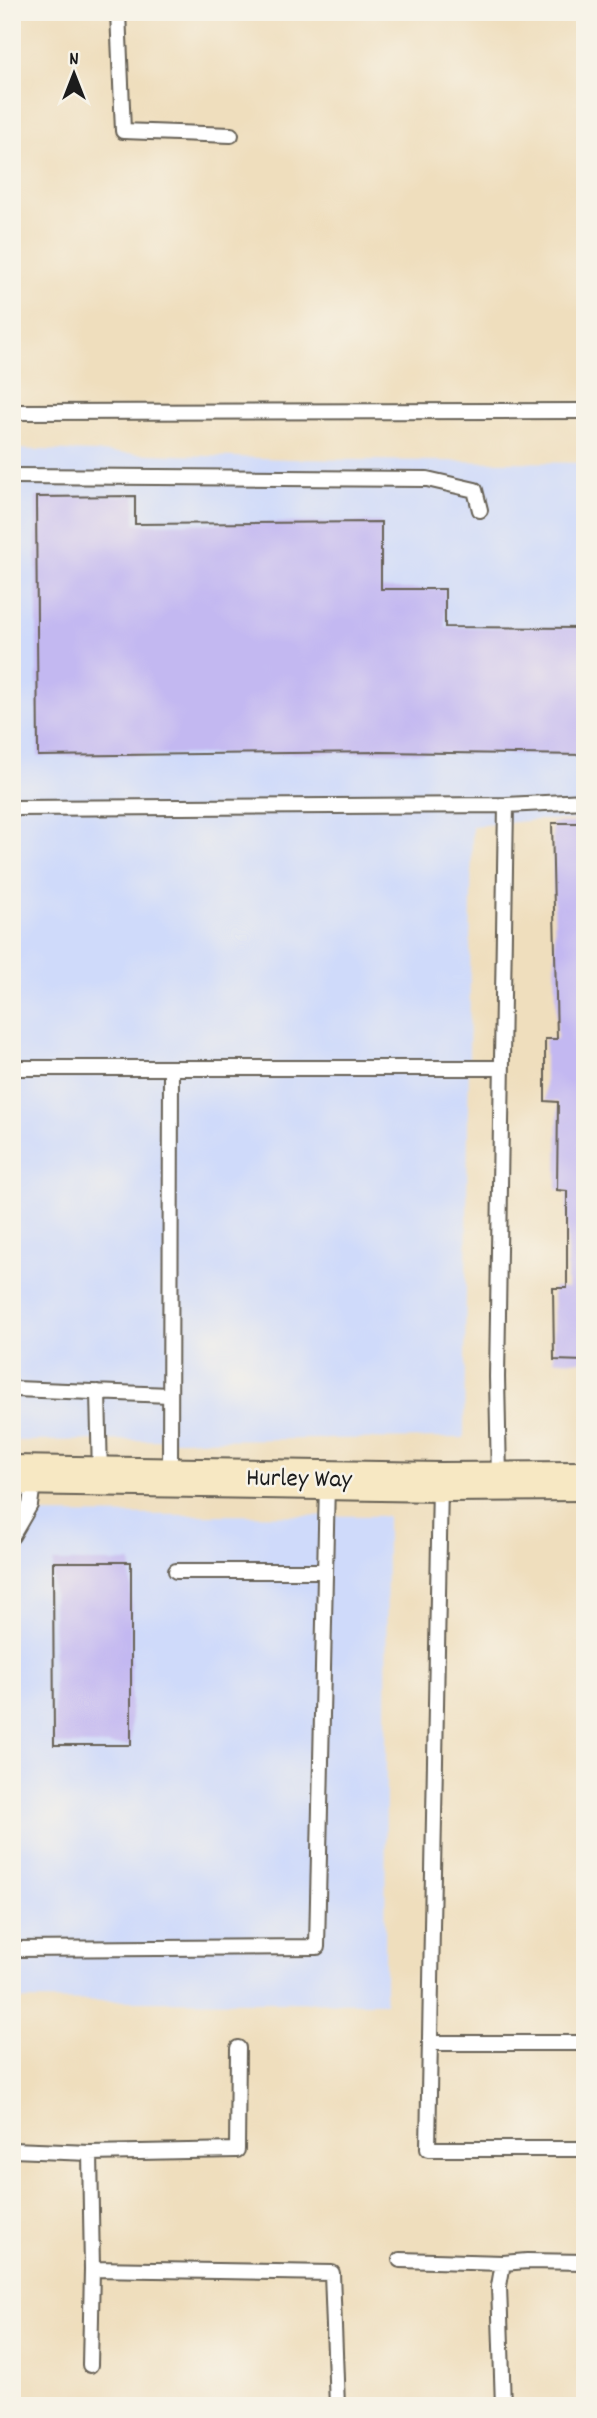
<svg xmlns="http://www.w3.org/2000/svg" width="597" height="2418" viewBox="0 0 597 2418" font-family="Dekko,sans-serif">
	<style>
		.built { fill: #cfdafa }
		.building { fill: #c3b8f1 }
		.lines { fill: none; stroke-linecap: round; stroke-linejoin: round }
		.lane-casing { stroke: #666054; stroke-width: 18 }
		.secondary-casing { stroke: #666054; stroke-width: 42 }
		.lane { stroke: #fff; stroke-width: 14 }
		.secondary { stroke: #f7e8c3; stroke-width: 38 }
		.labels { text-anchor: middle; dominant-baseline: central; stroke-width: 5; stroke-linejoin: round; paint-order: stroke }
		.street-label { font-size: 26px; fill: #1c1c1c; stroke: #f7f3e8 }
	</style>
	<rect width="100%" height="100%" fill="#f7f3e8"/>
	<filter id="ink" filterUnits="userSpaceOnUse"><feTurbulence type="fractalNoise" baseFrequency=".0143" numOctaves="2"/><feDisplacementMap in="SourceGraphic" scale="14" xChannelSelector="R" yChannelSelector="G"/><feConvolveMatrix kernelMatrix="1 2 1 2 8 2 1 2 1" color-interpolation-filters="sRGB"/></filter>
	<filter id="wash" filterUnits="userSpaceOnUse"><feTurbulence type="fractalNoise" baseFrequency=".00686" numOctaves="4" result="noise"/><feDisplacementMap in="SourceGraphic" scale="28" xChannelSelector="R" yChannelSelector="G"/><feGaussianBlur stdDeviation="1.57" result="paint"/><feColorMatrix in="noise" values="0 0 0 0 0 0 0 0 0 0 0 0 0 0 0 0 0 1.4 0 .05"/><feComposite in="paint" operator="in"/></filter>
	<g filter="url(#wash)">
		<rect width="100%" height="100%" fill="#efdebd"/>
		<path class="built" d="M12,449L288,459L585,463V820H536L472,826L464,1438L12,1441Z
			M12,1514L387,1516L385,2003L12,2000Z"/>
		<g id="blocks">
			<path class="building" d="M135,496V524L381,522V589H445V627L585,628V755L381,752L38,756L36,497Z
				M552,823H585V1361L554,1360L553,1288H567V1191L557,1190L558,1102L545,1101V1039H557Z
				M53,1562H131V1745H54Z"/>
		</g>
	</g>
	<g filter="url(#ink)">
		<use href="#blocks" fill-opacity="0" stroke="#666054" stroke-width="2"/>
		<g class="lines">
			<defs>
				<path id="lane" d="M118,12L123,131L231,135
					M12,412L585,411
					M12,476L427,479L475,490L480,510
					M12,808L506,805L585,801
					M12,1068H502
					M12,1386L15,1389L170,1395
					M98,1392L100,1475
					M170,1476L171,1068
					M499,1479L497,1377L506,805
					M440,1484L428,2149H585
					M12,1536L30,1505L34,1476
					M176,1571H325
					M12,1949L317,1947L327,1482
					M430,2043H585
					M12,2150L90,2153L92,2269L332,2273L337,2406
					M90,2153L237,2150L238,2048
					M400,2260L503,2263
					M90,2365L92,2269
					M503,2406L499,2286L503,2263L527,2261L585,2262"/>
				<path id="secondary" d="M12,1475L440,1482L585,1481"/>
			</defs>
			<use href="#lane" class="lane-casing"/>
			<use href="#secondary" class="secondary-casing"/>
			<use href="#lane" class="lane"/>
			<use href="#secondary" class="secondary"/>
		</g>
	</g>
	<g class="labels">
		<g class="street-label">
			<text transform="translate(299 1480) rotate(1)">Hurley Way</text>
		</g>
	</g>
	<rect width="597" height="2418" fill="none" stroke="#f7f3e8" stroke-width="42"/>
	<g transform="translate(74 74)" stroke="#f7f3e8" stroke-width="5" paint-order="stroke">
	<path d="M0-5L12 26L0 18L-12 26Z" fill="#1c1c1c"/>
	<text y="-10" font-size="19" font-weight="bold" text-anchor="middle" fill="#1c1c1c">N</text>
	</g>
</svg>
